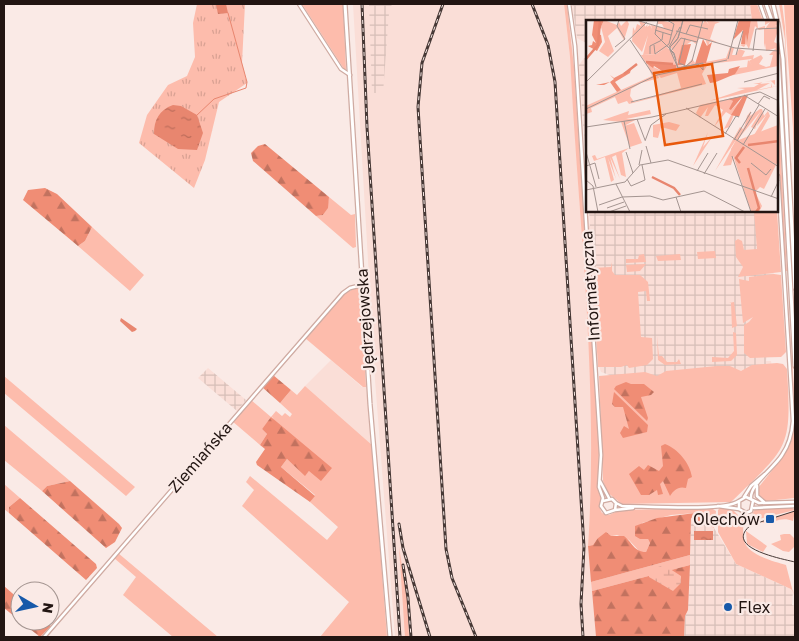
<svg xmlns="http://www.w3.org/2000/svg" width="799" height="641" viewBox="0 0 799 641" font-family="'Golos Text',sans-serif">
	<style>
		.built { fill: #faded7 }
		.industrial { fill: url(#industrial-grid) }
		.green { fill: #fdbcac }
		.forest { fill: url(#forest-firs) }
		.wetland { fill: url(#wetland-marsh) }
		.park { fill: url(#park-tufts) }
		.water { fill: url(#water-ripples) }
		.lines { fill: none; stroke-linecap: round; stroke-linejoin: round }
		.stream { stroke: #e8866f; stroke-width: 1 }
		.minor-casing { stroke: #cfaba2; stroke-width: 5 }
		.tertiary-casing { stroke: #cfaba2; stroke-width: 5.5 }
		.minor { stroke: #fff; stroke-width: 2.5 }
		.tertiary { stroke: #fff; stroke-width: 3 }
		.tram { stroke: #463835; stroke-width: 1 }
		.rail-casing { stroke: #463835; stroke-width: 3 }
		.rail { stroke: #faeae6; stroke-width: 1; stroke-dasharray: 4; stroke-linecap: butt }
		.poi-dot { fill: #1759a9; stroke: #faeae6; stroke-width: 2 }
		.labels { text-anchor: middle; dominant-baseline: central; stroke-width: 4.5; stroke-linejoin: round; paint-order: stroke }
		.street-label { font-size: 16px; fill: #221512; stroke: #faeae6 }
		.poi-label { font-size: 16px; fill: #221512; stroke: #faeae6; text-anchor: end }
		.inset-river { fill: none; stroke: #e8866f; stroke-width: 2.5 }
		.inset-road { fill: none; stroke: #a49591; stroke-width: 1 }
		.view { fill: #e8590c; fill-opacity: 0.15; stroke: #e8590c; stroke-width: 2.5 }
		.inset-edge { fill: none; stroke: #221512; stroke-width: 2.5 }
	</style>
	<defs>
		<pattern id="industrial-grid" width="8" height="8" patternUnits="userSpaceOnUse" patternTransform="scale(1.25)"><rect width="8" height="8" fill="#faded7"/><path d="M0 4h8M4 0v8" fill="none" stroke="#d6beb8"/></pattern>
		<pattern id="forest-firs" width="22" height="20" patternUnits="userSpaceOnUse" patternTransform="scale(1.25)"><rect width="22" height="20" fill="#f08d75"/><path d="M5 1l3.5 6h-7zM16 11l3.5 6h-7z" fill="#c2725f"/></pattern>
		<pattern id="wetland-marsh" width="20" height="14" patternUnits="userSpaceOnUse" patternTransform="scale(1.25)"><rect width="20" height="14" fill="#fdbcac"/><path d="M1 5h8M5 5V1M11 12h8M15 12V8" fill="none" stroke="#d9a193"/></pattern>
		<pattern id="park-tufts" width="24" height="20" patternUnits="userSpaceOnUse" patternTransform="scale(1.25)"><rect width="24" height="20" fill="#fdbcac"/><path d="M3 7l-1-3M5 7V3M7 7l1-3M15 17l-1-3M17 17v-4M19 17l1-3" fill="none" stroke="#d9a193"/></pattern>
		<pattern id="water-ripples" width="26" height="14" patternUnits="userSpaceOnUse" patternTransform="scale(1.25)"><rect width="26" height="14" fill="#e8866f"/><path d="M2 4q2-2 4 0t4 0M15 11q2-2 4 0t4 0" fill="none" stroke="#bc6c5a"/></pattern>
	</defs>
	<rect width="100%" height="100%" fill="#faeae6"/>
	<path class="built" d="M353,4H564L570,57L592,396L593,457L588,546L596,637H395L375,380Z
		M331,360L362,387H366L372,445L305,386Z"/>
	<path class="industrial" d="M369,4H392L389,13L383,93H372Z
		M572,4H750L752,21H588L586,51V43L577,38Z
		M584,58H588V194L579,65Z
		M589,211H770L776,314L766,361H771L784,437L601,372L599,366Z
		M208,368L246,400L237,411L198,378Z
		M691,518L714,528L736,564L793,590L792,605L795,606V637H684L685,616L688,610Z"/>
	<path class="green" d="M302,4H343L346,69H344Z
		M564,4H567L574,67L599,452L598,485L601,498L600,509L602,513L609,515L620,510L711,508L716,511L714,528L704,523H707V515L701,513L698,516L695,513L671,515L642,523L640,539H648L650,543L646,552H640L629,540L617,535L597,539L593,545L588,546C599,382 578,220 570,57Z
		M750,4H757L763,21H752Z
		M779,4H782L785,27L795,250L785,40Z
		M784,4H795V194L793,128Z
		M778,32L780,50L791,271Z
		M778,102L787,271H786L778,146Z
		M329,197L351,215L355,214L356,247L353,248L316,216L323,215L327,209Z
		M588,211L593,268L611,267L612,262V271L615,275H640L648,282L650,301H647L646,291L638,292L641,337L652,338L653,359L647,365L629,368L627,365L621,367H598Z
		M754,211H777L781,272L738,277L743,267L736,257L735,241L738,239L742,241L744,250L757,249Z
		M92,227L144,275L130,291L78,246L85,241Z
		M715,251L716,258L698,259L697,252Z
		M644,254L646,262L626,263V259H638L639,255Z
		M680,254L681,260L658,261L656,256Z
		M646,264L640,271L627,272L626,265Z
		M774,274L781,275L786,352L781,357L750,358L744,353V325L749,322L753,317L743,323L739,279L749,281V277Z
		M786,275L795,402V498L766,501L759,495L758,488L785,454L794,426Z
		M355,288H359L361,293L366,387H363L305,338L344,294Z
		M734,302L737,326L732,328L731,303H729Z
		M733,332L736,333L737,355L731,361L712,362V357L728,358L734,351Z
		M657,336L659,356H662L667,362H677L679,359L681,364L665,365L658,360Z
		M777,363L783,364L787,369C792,451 788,446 731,502L622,504L608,493L603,481L599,376L645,372L657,376L666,371L717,366H730L741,371L752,365Z
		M4,376L135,487L126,496L4,393Z
		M305,386L372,445L387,637H320L349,602L242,506L254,490L246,482L250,476L327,540L338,527L310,502L315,495L281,467L287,459L305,475L309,471L272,417L262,429L267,434L260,445L232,421L251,400L271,417L276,411L282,416L285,413L290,417L292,414L280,403L291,390L297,395Z
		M4,425L70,481L47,486L42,491L4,460Z
		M4,484L20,498L9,507V513L4,509Z
		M720,508H731L743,520C744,527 742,534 744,540C747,555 773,561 786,565L794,596L793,590L736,564L718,532V510Z
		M755,509L792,508L795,510L755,520L750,518Z
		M795,511L793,521C779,515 772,526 761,522Z
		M746,531L767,546L763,552L747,544Z
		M784,534H790L795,539V546L789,552L783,551L771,544L781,540L780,535Z
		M399,547L407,597L409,637H405Z
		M118,553L218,637H173L123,595L136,577L114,558Z
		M690,555V565L592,591L591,582Z"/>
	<path class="forest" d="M265,144L329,197L328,208L323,215L316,216L253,161L251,153L258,146Z
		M45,188L57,194L92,227L85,241L78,246L23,200L28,190Z
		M273,375L291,390L280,403L262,387Z
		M626,382L631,384H644L654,392L651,395L641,397L648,418L647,421L614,389L616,386Z
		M614,392L648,425L647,432L623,438L620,433L624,426L629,429L623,407H615L612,404Z
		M271,417L332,468L321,481L309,471L305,476L287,459L281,467L315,496L310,502L257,465L256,462L265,449L260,445L267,434L262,429Z
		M665,444C678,449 690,463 692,477L688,479L686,488C678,486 674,490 670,496L663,481L660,484L663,494L658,495L657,490L649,495H641L629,474L639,466L644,470L648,465L659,471L663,466L661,446Z
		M70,481L119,524L122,528L115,542L106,548L42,491L47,486Z
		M20,498L96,564L97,568L86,580L9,513V507Z
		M695,513L698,516L701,513L707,515L709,520L704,523L691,518L690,555L591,582L588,546L593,545L597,539L606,532L611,536H624C632,542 634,552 646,552L650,543L648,539H640L635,536V526L657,518Z
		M690,565L688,610L685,616L684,637H596L592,591Z
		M4,586L20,600V621H45L51,626L40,637L4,608Z"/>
	<path class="wetland" d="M664,565L681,576V583L673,591L649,577V570Z"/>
	<path class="park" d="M197,4H245L242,63L247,83L219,102L205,160L194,188L139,143L147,115L168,85L187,76L195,57L193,23Z"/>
	<path class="water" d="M216,4H226L228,13L218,14Z
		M173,105L181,106L197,115L203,133L197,150L178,149L154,134C154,120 159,110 173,105Z
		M121,318L137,329L135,331L132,332L120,321Z
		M694,531H713V540H694Z"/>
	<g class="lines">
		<path class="stream" d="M196,116L214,99L246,88L247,82L228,13"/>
		<defs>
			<path id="minor" d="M299,4L341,69L350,75
				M569,4L575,46L590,285L601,455L599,487L603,498L601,506L606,513L615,510L616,503L612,499L603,501
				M760,4L766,21
				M600,481L609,498
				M757,486V496L764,502
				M744,497L751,486L765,474
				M751,499C749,485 775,467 782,455C789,445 792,433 793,421L778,176
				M753,501L751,511L746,513L739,509V501L746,497L759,503L795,502
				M616,503L622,506C643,506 724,512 739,501
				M718,506L739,509
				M754,508L795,506
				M615,510L633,508
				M44,637L343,293L350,288L362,285"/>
			<path id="tertiary" d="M345,4L370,404L390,637
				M766,4L772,21
				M773,4L777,21
				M778,23L783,59L795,288
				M778,55L795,366"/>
		</defs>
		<use href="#minor" class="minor-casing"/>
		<use href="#tertiary" class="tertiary-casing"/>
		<use href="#minor" class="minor"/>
		<use href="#tertiary" class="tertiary"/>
		<path class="tram" d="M795,511L751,525C722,548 783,559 795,562"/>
		<defs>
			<path id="rail" d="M362,4L367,127L400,637
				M443,4L422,63L418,107L446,549L452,578L476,637
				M532,4L548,45L555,82L584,547L581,604L583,637
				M399,524L403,548L430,637
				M403,565L408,598L411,637"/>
		</defs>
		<use href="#rail" class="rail-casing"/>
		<use href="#rail" class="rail"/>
	</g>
	<g class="poi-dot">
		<rect x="765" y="514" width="10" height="10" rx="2.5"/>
		<circle cx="728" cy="607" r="5"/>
	</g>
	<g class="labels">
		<g class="street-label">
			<text transform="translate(590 286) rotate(-94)">Informatyczna</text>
			<text transform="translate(365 321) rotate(-94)">Jędrzejowska</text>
			<text transform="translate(200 457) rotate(-49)">Ziemiańska</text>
		</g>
		<g class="poi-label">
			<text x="760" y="519">Olechów</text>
			<text x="738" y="607" text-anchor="start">Flex</text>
		</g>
	</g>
	<g transform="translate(586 20)">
		<rect width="192" height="192" fill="#faeae6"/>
		<path d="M18,0L31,5L33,2L35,6L41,0L43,4L38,20L31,8L22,16L28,31L22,37L13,31L19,22L15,7ZM72,0L87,3L83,0H117L116,5L119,0L123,5L120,0L134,2L129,4L124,19L133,23L124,21L122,27L119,19H113L110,24L106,21L98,26L93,41L95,45L91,41V45L100,46L106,39L110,44L140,38L144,27L141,26L148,28L146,35H150L153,29L159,31L156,37L168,35L167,39L175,35L177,38L173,44L180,47L184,46L187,35H183L190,28L180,31L179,23L178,28V9L173,10L169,6L163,29L160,24L158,27L154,25L159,23L160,13L161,24L165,0H171L172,8L179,6V9L184,2L179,5V0H192V6L189,5L193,8L188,22L192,24V46L143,56L153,48L161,47L162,40L166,45L163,41L166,39L122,44L116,54L120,64L43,84L41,81L32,84L29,77L5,88L6,92L0,94L1,98L0,97V86L4,84L66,56L61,44L76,51L91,49L90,45H70L59,42L89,44V35L84,26L69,34L57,35L62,15L56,32L46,21L47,7L49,11L51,4L55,6L53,1L59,3V7L62,4L61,7L64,5L66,9L65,5L78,8L76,4H71ZM91,53L95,68L48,82L44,76L45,69L55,63L73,58L72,55L75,58ZM189,60V65L185,61L177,62L174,64L184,63L171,70L185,67V63L186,67L192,66L123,81L159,69L151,68L168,67L173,64H167ZM142,79L147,81L145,90L153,82L143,107L138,109L145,95L140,92L128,107L137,90L129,85L122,96H119L122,87L114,98L110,93L114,85ZM174,89H176L178,96L182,91L184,96L169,122L161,116L168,115L181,94L171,106L172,101L169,109L165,107L175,91L153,118L145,145L137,146L150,120L129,151L154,107L157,109L159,105L161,96L165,91L164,96ZM64,90L65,94L40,99H51L38,106L48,103L56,123L44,127L35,102L17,100L43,91L42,95ZM122,112L117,127L126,117L107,146ZM43,128L36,133L40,157L35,155L30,135L26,137L34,159L24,137L30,159L22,138L28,160L25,162L19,137L8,141L6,136L9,135L11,139Z" fill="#fdbcac" fill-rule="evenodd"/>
		<path d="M8,0H18L12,14L15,15L16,22L11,31L2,26L6,25L7,21L10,23L6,15ZM153,0H165L161,24L160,14L159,24H155L157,10L147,20ZM117,19L121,26L126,22L120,43L109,44ZM105,24L99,45H91L96,25ZM63,42L90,45L91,49L76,51L68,46L67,48L60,43ZM154,46L149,54L130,62L124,63L121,55L142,53L143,49ZM45,49L44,53L29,62L35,70L31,72L24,62L18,65H10L24,62L28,59L24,55L28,58ZM162,75L153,97L145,95L157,76L145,90L143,89L147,81L142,79Z" fill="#f08d75"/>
		<path d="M81,27L87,33L89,44L59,42L55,35L70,34ZM83,102L94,105L90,111L75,107L72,118L67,117V105ZM192,105V141L178,169L174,167L169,172L176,186L173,192H165L145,129L150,121Z" fill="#fdbcac"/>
		<path class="inset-river" d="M0,39L12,25L14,0M60,42L87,44M38,54L51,44M162,125L193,121M154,143L150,138L158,127M162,148L173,188L170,192M66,157L88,168L94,175"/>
		<path class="inset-road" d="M50,0L87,11M72,0L69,14L88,33L90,40M97,0L95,8L92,18L90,21L84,27V30L87,33L88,35L92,48L117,43V50L112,44L92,48L84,30V27L92,18ZM69,10L85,15M90,11L149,28M100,14L104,5L122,9M99,18L93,43L100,46L106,41L117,0M44,20L68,56M68,25L69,34L83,24L88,4L81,0M29,27L39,19L31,6L33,0M83,27L94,7M149,28L193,31M85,31L95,18L111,22M167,31L170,9L193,8M64,34V26L76,20L77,13M150,35L157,11M142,39L152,0M0,62L61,2M158,62L193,53M158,75L193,97M45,82L116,64M172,84L178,76L184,79M100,88L193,147M0,89L71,55L141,40M51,99L59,120M38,101L44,129M0,107L66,97L174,72L193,81M139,114L150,96L153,97M148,120L165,92M59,121L65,105L80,94M151,121L173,85M157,125L179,89M60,126L65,143M0,132L10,167M40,132L47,153M146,136L165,192M165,143L180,155L185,149M53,145L56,130M0,146L9,143L13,159M111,151L122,133M118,154L131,133M41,159L45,166L59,160L56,145M0,160L7,166L12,192M30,164L44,192M0,170L39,162L54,145L82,140L193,179M36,177L64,176L77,180L118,171L159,192M90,177L95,192M185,177L193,160M13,185L36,177M21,188L38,182M23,192L40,186"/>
		<path class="view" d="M126,44L137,116L79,125L68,53Z"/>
		<rect width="192" height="192" class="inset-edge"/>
	</g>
	<rect width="799" height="641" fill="none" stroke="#221512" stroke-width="10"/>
	<g transform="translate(35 606) rotate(99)"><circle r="24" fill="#faeae6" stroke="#a49591"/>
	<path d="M0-4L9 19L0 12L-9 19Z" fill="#1759a9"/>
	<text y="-8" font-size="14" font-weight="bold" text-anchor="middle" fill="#221512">N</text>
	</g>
</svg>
